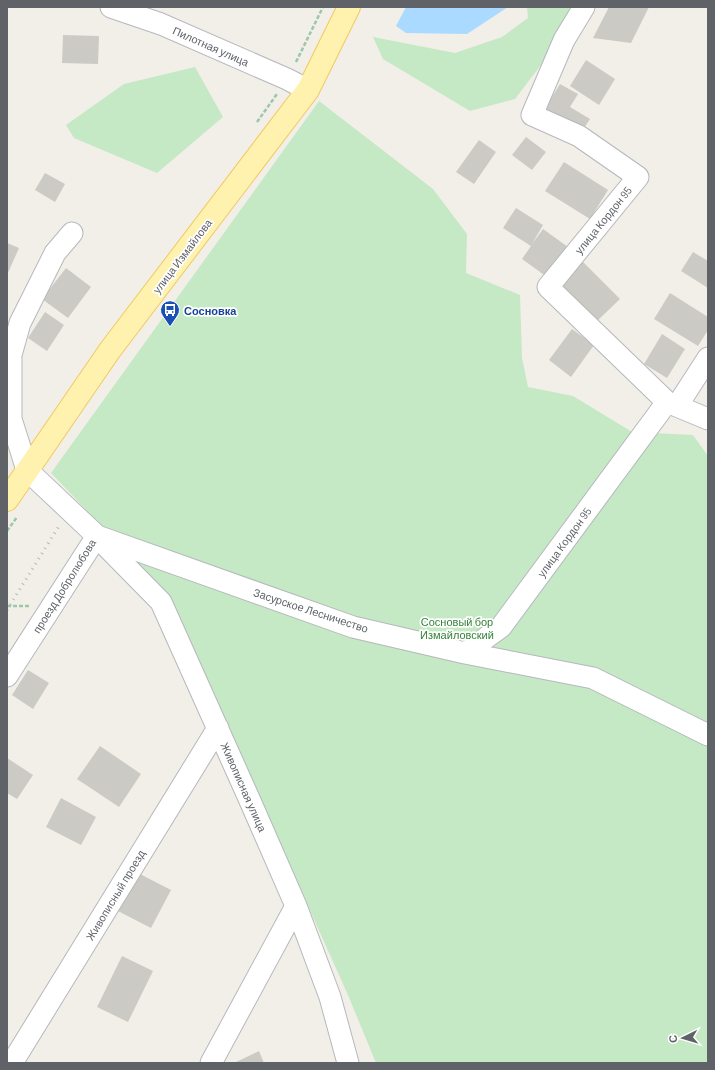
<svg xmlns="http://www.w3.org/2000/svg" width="715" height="1070" viewBox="0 0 715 1070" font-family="Barlow,sans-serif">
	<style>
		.green { fill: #c5e8c5 }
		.water { fill: #aadaff }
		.building { fill: #cccac5 }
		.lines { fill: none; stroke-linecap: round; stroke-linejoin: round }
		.minor-casing { stroke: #b5b8bc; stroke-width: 23 }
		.major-casing { stroke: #f2c960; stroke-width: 24 }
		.path { stroke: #9cc7a9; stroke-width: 2.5; stroke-dasharray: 4 2; stroke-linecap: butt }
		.minor { stroke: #fff; stroke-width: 21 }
		.major { stroke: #fff2af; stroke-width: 22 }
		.rail { stroke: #b6b7b8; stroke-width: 3; stroke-dasharray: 1 5; stroke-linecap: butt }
		.labels { text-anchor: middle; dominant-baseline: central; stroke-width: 3.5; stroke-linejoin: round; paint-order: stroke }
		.street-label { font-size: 11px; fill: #5f6368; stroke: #fff }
		.transit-label { font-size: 11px; font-weight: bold; fill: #164399; stroke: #fff; text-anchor: start }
		.park-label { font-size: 11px; fill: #348238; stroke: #fff }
	</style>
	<rect width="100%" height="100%" fill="#f1efe8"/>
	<path class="green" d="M527,7H575L547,57L515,99L470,111L383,59L373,37L455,53L502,37L528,18Z
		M195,67L223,117L157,173L74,138L66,125L124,84Z
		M319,101L433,189L467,234L466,273L520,295L522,358L528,387L573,396L632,432L693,435L708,456V1063H376L348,995L168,595L51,473Z"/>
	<path class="water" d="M406,7H508L467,34L406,33L396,26Z"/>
	<path class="building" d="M609,7H649L631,43L593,38Z
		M63,35L99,36L98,64L62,63Z
		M586,60L615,79L599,105L570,86Z
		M560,84L578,94L570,107L590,119L579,136L542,113Z
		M526,137L546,152L532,170L512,155Z
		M479,140L496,152L474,184L456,172Z
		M564,162L608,190L590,219L545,191Z
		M45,173L65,184L55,202L35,190Z
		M516,208L543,225L532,244L543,229L568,247L547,277L522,259L531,246L503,228Z
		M7,243L19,248L7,275Z
		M693,252L708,261V288L681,271Z
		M580,259L620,299L595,323L559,288Z
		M66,268L91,287L68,318L42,299Z
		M670,293L708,317V330L698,346L654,319Z
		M45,312L64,325L47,351L28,338Z
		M572,329L594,345L571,377L549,360Z
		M662,334L685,349L667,378L644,364Z
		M28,670L49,683L33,709L12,695Z
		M100,746L141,774L119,807L77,779Z
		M7,758L33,775L17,799L7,793Z
		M61,798L96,817L81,845L46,827Z
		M136,872L171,890L151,928L116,910Z
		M122,956L153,971L128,1022L97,1007Z
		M259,1051L264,1063H234Z"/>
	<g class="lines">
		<defs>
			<path id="minor" d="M111,7L161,24L287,79L308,90
				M584,7L564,40L532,115L579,136L638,177L548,287L667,402
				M7,344L11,355V419L27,470L97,536L7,676
				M11,355L20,323L55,253L72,233
				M677,406L708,358
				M97,536L353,627L465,653L593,678L708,735
				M100,540L161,602L251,803L296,906L330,997L348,1063
				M465,653L501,627L667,402L708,419
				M12,1063L218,728
				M211,1063L296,906"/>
			<path id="major" d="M7,500L110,350L308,90L349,7"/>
		</defs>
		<use href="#minor" class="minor-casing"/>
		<use href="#major" class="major-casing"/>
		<path class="path" d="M296,62L323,7
			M257,122L277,94
			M7,531L17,517
			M7,606H30"/>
		<use href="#minor" class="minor"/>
		<use href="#major" class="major"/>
		<path class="rail" d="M7,610L59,526"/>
	</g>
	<defs>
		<symbol id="bus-pin" viewBox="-11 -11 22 30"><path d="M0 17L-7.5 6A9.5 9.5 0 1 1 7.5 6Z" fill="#1a4fb4" stroke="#fff"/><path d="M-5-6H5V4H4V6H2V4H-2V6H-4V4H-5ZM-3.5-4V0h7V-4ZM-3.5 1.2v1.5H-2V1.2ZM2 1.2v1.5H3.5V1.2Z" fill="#fff"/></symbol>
	</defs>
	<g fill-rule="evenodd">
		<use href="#bus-pin" x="159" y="299" width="22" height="30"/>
	</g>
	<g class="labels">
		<g class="street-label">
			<text transform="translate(211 46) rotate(24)">Пилотная улица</text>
			<text transform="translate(603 220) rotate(-51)">улица Кордон 95</text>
			<text transform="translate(182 256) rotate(-53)">улица Измайлова</text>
			<text transform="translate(564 542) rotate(-54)">улица Кордон 95</text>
			<text transform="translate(64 586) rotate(-58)">проезд Добролюбова</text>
			<text transform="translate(311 610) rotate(18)">Засурское Лесничество</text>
			<text transform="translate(244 787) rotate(66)">Живописная улица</text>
			<text transform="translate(115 895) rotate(-59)">Живописный проезд</text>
		</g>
		<g class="transit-label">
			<text x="184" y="310">Сосновка</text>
		</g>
		<g class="park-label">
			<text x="457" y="621">Сосновый бор<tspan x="457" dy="13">Измайловский</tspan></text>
		</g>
	</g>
	<rect width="715" height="1070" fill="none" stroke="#5f6368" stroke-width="16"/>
	<g transform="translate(683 1038) rotate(265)" stroke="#ffffff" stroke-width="3" paint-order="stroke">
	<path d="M0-3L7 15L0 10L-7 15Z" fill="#5f6368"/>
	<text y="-6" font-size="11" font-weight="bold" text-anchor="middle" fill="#5f6368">С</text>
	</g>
</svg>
